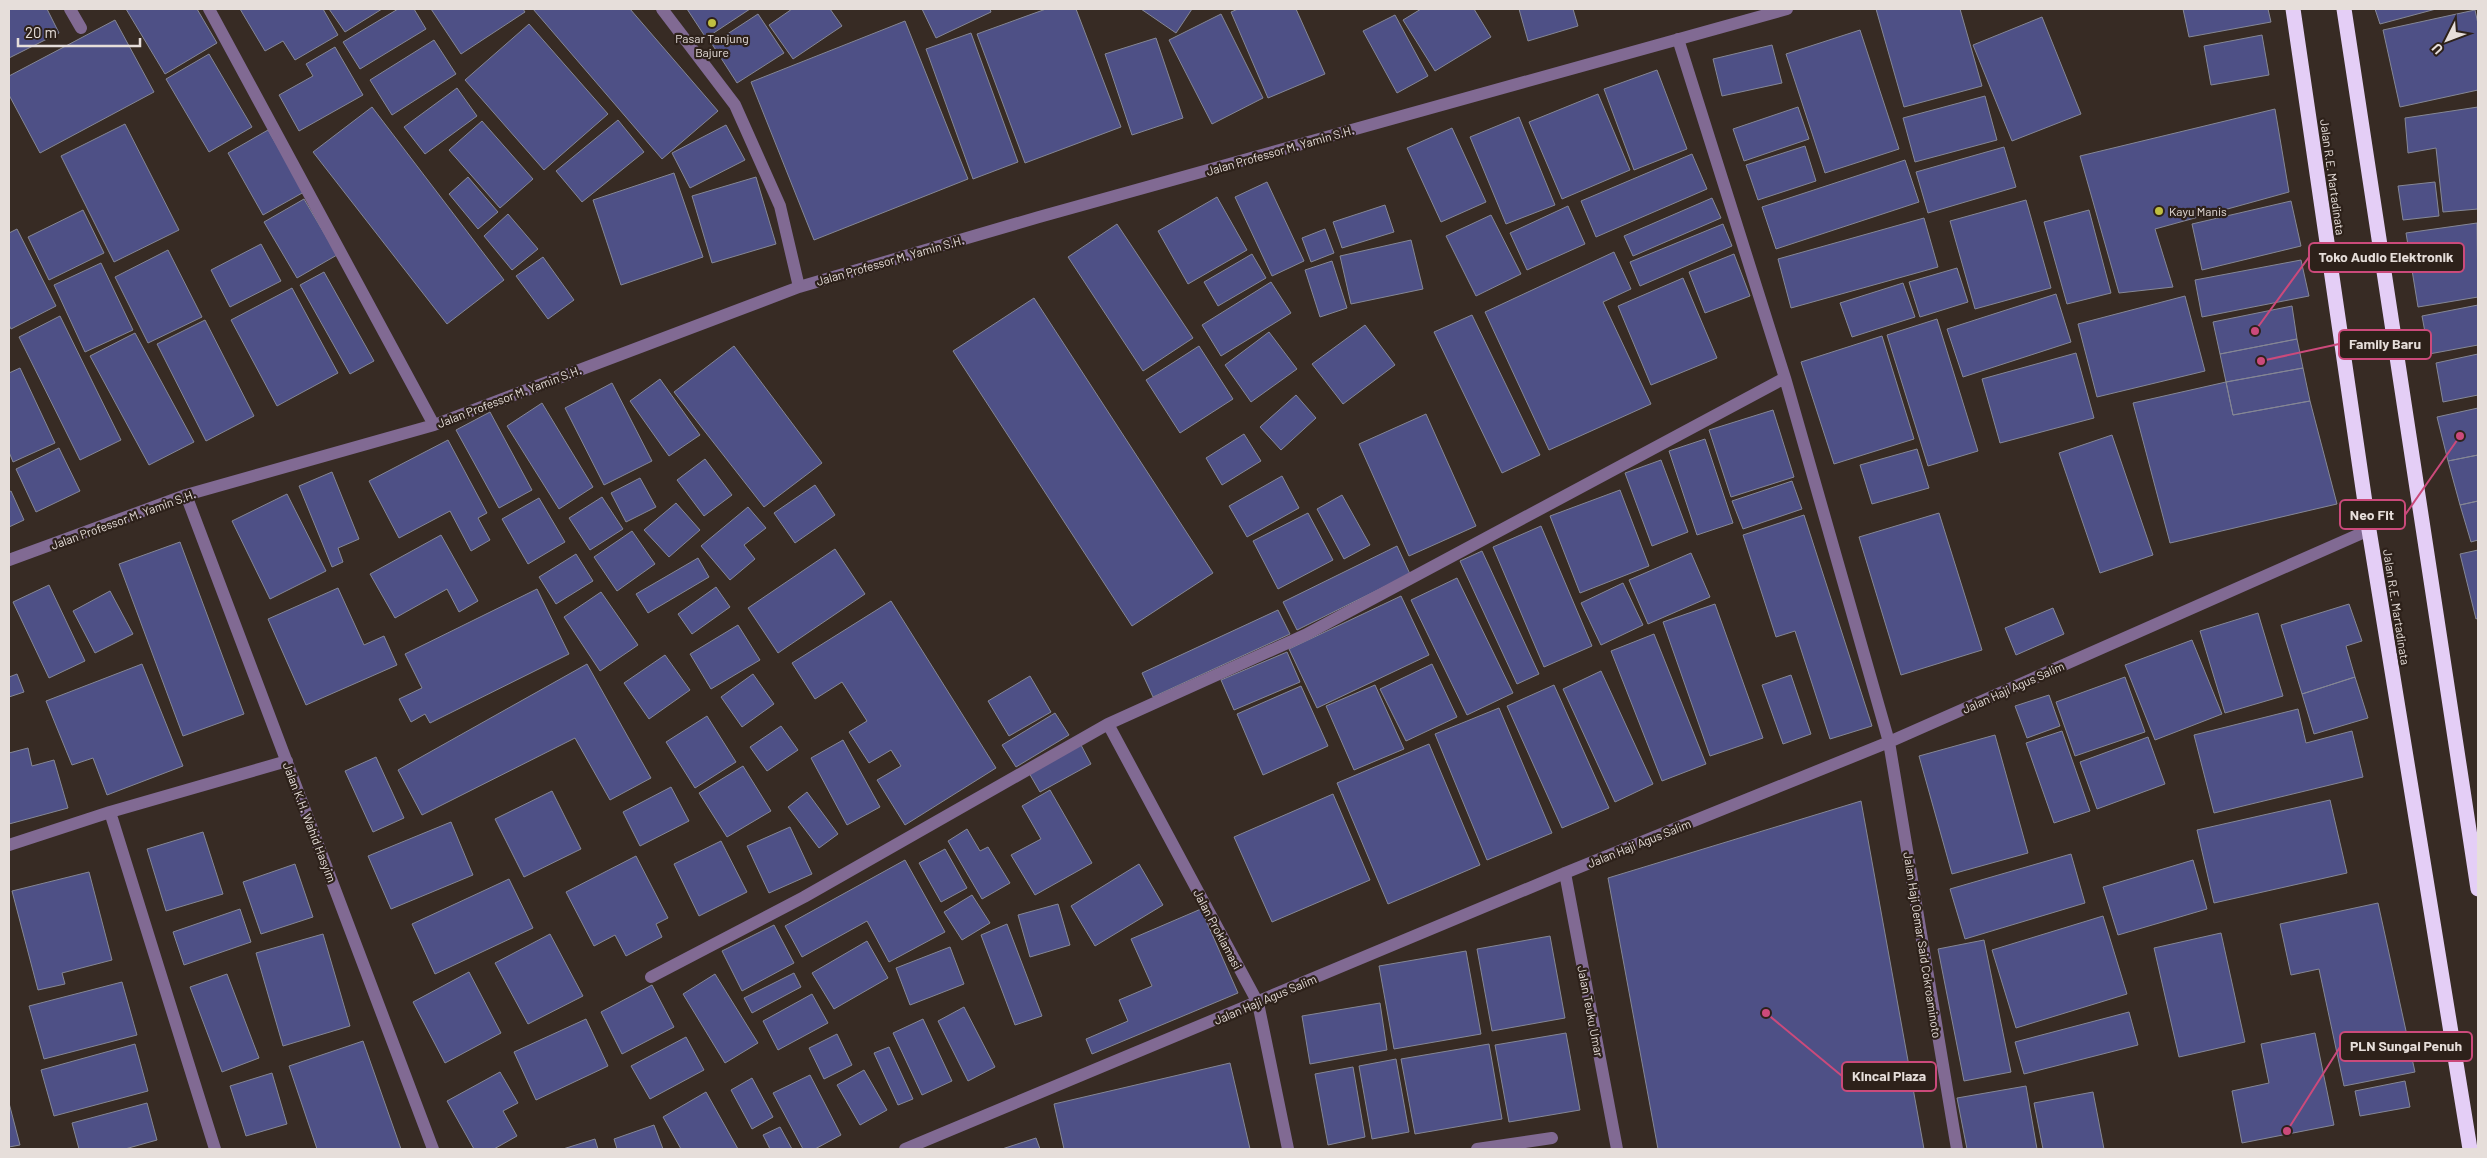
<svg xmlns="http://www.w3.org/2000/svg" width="2487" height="1158" viewBox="0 0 2487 1158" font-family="Barlow,sans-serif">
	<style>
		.building { fill: #4e5086; stroke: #858795 }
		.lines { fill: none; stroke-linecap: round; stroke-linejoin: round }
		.minor { stroke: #816a93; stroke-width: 12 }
		.highway { stroke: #e4cef6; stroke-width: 15 }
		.poi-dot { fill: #bfbe41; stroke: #2d211a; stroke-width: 2 }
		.labels { text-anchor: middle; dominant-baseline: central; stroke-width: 4.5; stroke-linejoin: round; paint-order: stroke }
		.poi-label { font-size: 12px; fill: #e6deda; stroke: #2d211a }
		.street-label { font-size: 12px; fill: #e6deda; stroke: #2d211a }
		.leader { fill: none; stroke: #cb4a7b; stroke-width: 2 }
		.callout-dot { fill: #cb4a7b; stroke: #2d211a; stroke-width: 2 }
		.callout { fill: #2d211a; stroke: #cb4a7b; stroke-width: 2 }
		.callout-label { font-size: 14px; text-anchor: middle; font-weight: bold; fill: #e6deda }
	</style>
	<rect width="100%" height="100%" fill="#372b24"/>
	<path class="building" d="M9,9H47L59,33L9,58Z
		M126,9H197L217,43L165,74Z
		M240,9H323L338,35L295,60L283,41L265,51Z
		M329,9H382L345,32Z
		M398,9H414L426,29L360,69L343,42Z
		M431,9H523L525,12L461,54Z
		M533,9H630L718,111L662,159Z
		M687,9H750L706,38Z
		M792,9H830L842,26L793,59L769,25Z
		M922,9H990L991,12L936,38Z
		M1046,9H1076L1121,127L1025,163L977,34Z
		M1141,9H1192L1176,33Z
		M1238,9H1296L1325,74L1268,98L1231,12Z
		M1421,9H1474L1491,37L1435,71L1403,20Z
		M1519,9H1573L1578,26L1528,41Z
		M1876,9H1960L1982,86L1904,107Z
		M2183,9H2268L2271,22L2189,37Z
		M2375,9H2436L2380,24Z
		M2475,10L2478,24V90L2400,107L2383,30Z
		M758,14L784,53L737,83L712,44Z
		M1221,14L1263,98L1212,124L1169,40Z
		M1395,15L1428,76L1397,93L1363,31Z
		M2042,17L2081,114L2012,141L1973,45Z
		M115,20L154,92L40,153L9,95V76Z
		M905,21L968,179L814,240L751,82Z
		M529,24L608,114L544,170L465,80Z
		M1860,30L1899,149L1825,173L1786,54Z
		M971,33L1018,162L973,179L926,49Z
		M2262,35L2269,75L2211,85L2204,46Z
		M1156,38L1183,118L1132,135L1105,54Z
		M434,40L456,74L392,115L370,80Z
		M1772,45L1782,83L1722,96L1713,59Z
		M335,47L363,95L299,131L279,95L313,76L306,64Z
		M209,54L252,127L209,152L166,79Z
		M1657,70L1687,149L1634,170L1604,89Z
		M457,88L477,116L425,154L404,127Z
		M1598,94L1630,170L1562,199L1529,122Z
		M1985,96L1997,140L1915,162L1903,118Z
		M372,107L504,280L447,324L313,152Z
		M1798,107L1809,139L1744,161L1733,129Z
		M2478,107V209L2443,212L2436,148L2408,153L2405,118Z
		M2275,109L2289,192L2155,229L2173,287L2119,293L2080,156Z
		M1519,117L1555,205L1506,224L1470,137Z
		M618,120L644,152L582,202L556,171Z
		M482,121L533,179L500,208L449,150Z
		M125,124L179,230L114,262L61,156Z
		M726,125L745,160L690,188L672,153Z
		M1452,128L1486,202L1441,222L1407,148Z
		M268,130L304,192L263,215L228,153Z
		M1805,146L1816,181L1758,200L1746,165Z
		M2004,147L2016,187L1928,213L1916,172Z
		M1692,154L1707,189L1596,237L1581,201Z
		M1905,160L1919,202L1776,249L1762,207Z
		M674,173L703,257L621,285L593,200Z
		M468,177L498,212L478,229L449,194Z
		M756,177L776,244L712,263L692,196Z
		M1267,182L1304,261L1272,276L1235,197Z
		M2435,182L2439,216L2403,220L2398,186Z
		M1217,197L1247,250L1188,284L1158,231Z
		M1712,198L1721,218L1633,256L1624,236Z
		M304,199L337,255L297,278L264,222Z
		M2026,200L2051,288L1975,309L1950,221Z
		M2291,201L2301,246L2202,270L2192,224Z
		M1385,205L1394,232L1342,248L1333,222Z
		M1568,206L1585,244L1527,270L1510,233Z
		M83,210L104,253L49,280L28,237Z
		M2089,210L2111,293L2067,304L2044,222Z
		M508,214L538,249L512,270L484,236Z
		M1491,215L1521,274L1476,296L1446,236Z
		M1924,218L1938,267L1791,308L1778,259Z
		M2477,223L2478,297L2418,307L2406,233Z
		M1117,224L1193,338L1143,371L1068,257Z
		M1723,224L1732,246L1640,286L1630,262Z
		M17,229L56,306L11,329L9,325V233Z
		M1325,229L1334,253L1311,262L1302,238Z
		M1411,240L1423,289L1351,304L1340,256Z
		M261,244L281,281L230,307L211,270Z
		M168,250L202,317L148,343L115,277Z
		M1614,252L1631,289L1603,302L1651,404L1549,450L1485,312Z
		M1252,254L1266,278L1218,306L1204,282Z
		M1734,254L1750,296L1705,313L1689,272Z
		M543,257L574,300L548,319L516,276Z
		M2301,260L2309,296L2202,317L2195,280Z
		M1332,261L1347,308L1320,317L1305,270Z
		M101,263L133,330L85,352L54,285Z
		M1957,268L1968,302L1920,317L1909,282Z
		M324,272L374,361L350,374L300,285Z
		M1683,278L1717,358L1651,385L1618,306Z
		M1271,282L1291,313L1221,356L1202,325Z
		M1903,283L1915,317L1852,337L1840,303Z
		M292,288L338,373L277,406L231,320Z
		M2056,294L2071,342L1963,377L1947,329Z
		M2185,296L2205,371L2097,397L2078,324Z
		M1034,298L1213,573L1132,626L953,351Z
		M2478,305V345L2429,354L2422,316Z
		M2292,306L2297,339L2220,354L2213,322Z
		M1472,315L1540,455L1502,473L1434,332Z
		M60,316L121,440L80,460L19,337Z
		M1937,319L1978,451L1928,466L1887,335Z
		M205,320L254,416L206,441L157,344Z
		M1365,325L1395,365L1343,404L1312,364Z
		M1269,332L1297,369L1251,402L1225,365Z
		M135,333L194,442L149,465L90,356Z
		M1882,336L1914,439L1834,464L1801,362Z
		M2297,339L2303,368L2226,382L2220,354Z
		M734,346L822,463L764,507L674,392Z
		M1199,346L1233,399L1180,433L1146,380Z
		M2076,353L2094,418L2000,443L1982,379Z
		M2478,354V395L2443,402L2436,363Z
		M20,368L55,443L13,462L9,452V373Z
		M2303,368L2310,401L2233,415L2226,382Z
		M660,379L700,435L669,456L630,401Z
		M2226,382L2233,415L2310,401L2337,504L2170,543L2133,403Z
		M612,383L652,461L604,485L565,408Z
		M1296,395L1316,418L1281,450L1260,427Z
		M542,403L593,487L559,509L507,426Z
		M2478,408V455L2448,461L2437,417Z
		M1773,410L1794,477L1731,497L1709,430Z
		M490,412L532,490L499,508L456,430Z
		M1426,414L1476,526L1409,556L1359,444Z
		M1244,434L1261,461L1222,485L1206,458Z
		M2112,435L2153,555L2100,573L2059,453Z
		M1705,439L1733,523L1697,535L1669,451Z
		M448,440L487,513L478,518L490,540L471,551L450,511L399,538L369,481Z
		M59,448L80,491L36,512L16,469Z
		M1917,449L1929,488L1872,504L1860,465Z
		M2478,455V501L2460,505L2448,461Z
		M705,459L732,495L704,516L677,480Z
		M1661,460L1688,532L1652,546L1625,473Z
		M332,472L359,539L338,548L343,562L332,567L299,486Z
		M1282,476L1299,508L1247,537L1229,506Z
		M640,478L656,507L626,522L611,493Z
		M1792,481L1802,509L1743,529L1732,501Z
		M815,485L835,515L795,543L774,513Z
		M1620,490L1649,566L1580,593L1550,516Z
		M11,491L24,520L9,527V492Z
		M287,494L326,571L270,599L232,521Z
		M1342,495L1370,545L1344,559L1317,509Z
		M602,497L623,529L590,550L569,518Z
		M539,498L565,542L528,564L502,519Z
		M2478,501V540L2471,542L2460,505Z
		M676,503L700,530L669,557L644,530Z
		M748,507L766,528L744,545L755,559L730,580L701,546Z
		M1308,513L1333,560L1278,589L1253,541Z
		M1939,513L1982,650L1901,675L1859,537Z
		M1804,515L1872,726L1830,739L1795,631L1776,637L1743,535Z
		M1541,526L1592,646L1544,667L1493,547Z
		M632,531L655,564L617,591L594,557Z
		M441,535L478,601L459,612L447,589L395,618L370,574Z
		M180,542L244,714L183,736L119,564Z
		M1397,546L1410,574L1297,630L1283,602Z
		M835,549L865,594L778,653L748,608Z
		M2478,550V618L2476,619L2460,554Z
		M1482,551L1539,674L1517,684L1460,561Z
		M1691,553L1710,597L1648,624L1629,580Z
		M576,554L593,581L556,604L539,577Z
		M698,558L709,577L648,613L636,594Z
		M1457,578L1513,693L1467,715L1411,600Z
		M1623,583L1643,625L1601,645L1581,603Z
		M49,585L85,661L49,678L13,602Z
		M716,587L730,607L692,634L678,614Z
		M338,588L364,645L384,636L397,665L306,705L268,619Z
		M537,589L569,654L430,723L425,714L411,722L399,699L422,688L405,654Z
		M110,591L133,634L95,653L73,611Z
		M601,592L638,645L600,671L564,617Z
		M1401,596L1429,655L1317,708L1289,649Z
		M891,601L996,768L905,825L877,780L901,766L891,750L869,763L849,732L867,721L842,682L815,699L792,663Z
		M1715,604L1763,738L1710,756L1663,622Z
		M2349,604L2362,641L2346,646L2355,677L2302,694L2281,625Z
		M2053,608L2064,634L2016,655L2005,628Z
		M1278,610L1290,634L1153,697L1142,673Z
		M2258,613L2283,696L2225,713L2200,631Z
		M738,625L760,660L711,689L690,654Z
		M1654,634L1706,764L1662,781L1611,651Z
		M2192,640L2222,714L2155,740L2125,665Z
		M1287,652L1300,682L1234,710L1221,680Z
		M665,655L690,690L649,719L624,683Z
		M142,664L183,766L107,795L93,758L72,765L46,701Z
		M587,664L651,778L610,800L575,738L422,815L398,770Z
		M1432,664L1457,717L1406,741L1380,689Z
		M1601,671L1653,784L1615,802L1563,689Z
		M17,674L24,692L9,697V677Z
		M753,674L774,704L742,727L721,697Z
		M1791,675L1811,734L1783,744L1762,685Z
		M1030,676L1051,712L1009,736L988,701Z
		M2125,677L2145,732L2075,756L2056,702Z
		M2355,677L2368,718L2314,734L2302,694Z
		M1375,685L1404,749L1354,770L1326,706Z
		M1554,685L1609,808L1562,828L1507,706Z
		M1301,686L1328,746L1263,775L1237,714Z
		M2049,695L2060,726L2027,738L2015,706Z
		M1499,708L1552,833L1487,860L1435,734Z
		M2298,709L2306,743L2352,731L2363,777L2214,813L2194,735Z
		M1055,713L1069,735L1016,767L1002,745Z
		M707,716L736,762L695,788L666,742Z
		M781,726L798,750L767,771L750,747Z
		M2062,731L2090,811L2054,823L2026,743Z
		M1995,735L2028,853L1952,874L1919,756Z
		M2148,737L2165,784L2097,809L2080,762Z
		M843,740L880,807L847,825L811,758Z
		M1429,744L1480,865L1388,904L1337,783Z
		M1081,745L1091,764L1040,792L1029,773Z
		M28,748L32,766L54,760L68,808L9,824V753Z
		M376,757L404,818L373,832L345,771Z
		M743,766L771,811L727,837L699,793Z
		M671,787L689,821L640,846L623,812Z
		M1050,790L1092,863L1035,895L1011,855L1041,839L1022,806Z
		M552,791L581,849L524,877L495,819Z
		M807,792L838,834L819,848L788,807Z
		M1333,794L1370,880L1272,922L1234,837Z
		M2330,800L2347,873L2214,903L2197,830Z
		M1861,801L1924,1149H1658L1608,878Z
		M451,822L473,875L391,909L368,856Z
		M790,827L812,874L769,893L747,846Z
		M967,829L980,851L988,847L1010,883L982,899L948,841Z
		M203,832L223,894L166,911L147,849Z
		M721,841L747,892L699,916L674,864Z
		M945,849L967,888L941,902L919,863Z
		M2071,854L2085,903L1965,939L1950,889Z
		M636,856L668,918L656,924L662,937L626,956L615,935L594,946L566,892Z
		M905,860L945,932L889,962L867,921L802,957L785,926Z
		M2193,860L2207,909L2118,935L2103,887Z
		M295,864L313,917L261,934L243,882Z
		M1139,864L1163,905L1095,946L1071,906Z
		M89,872L112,960L62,973L65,984L38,990L12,891Z
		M509,879L533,928L435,974L412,924Z
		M972,895L990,923L962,940L944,912Z
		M2378,903L2415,1072L2344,1086L2319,969L2291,975L2280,924Z
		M1058,904L1070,945L1030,957L1018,915Z
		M240,909L251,942L184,965L173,932Z
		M1201,909L1238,993L1092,1054L1086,1039L1128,1021L1119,1000L1152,986L1131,939Z
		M2103,916L2127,994L2016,1028L1992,950Z
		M1007,924L1042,1016L1015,1025L981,935Z
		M774,925L794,963L742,991L722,951Z
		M2221,933L2245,1042L2179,1057L2154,948Z
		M323,934L350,1026L283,1046L256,953Z
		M550,934L583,996L528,1024L495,963Z
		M1550,936L1565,1018L1492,1031L1477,949Z
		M1984,940L2011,1072L1964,1081L1938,949Z
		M867,941L888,978L834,1009L812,973Z
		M950,947L964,984L910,1005L896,968Z
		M1466,951L1481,1034L1394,1049L1379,966Z
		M469,972L501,1033L445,1063L413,1002Z
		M794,973L801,987L752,1013L744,998Z
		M227,974L259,1058L222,1072L190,987Z
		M715,974L758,1043L725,1063L683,994Z
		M122,982L137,1035L44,1059L29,1006Z
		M652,985L674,1027L622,1054L601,1012Z
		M812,994L828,1023L778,1050L763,1021Z
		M1380,1003L1387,1050L1310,1064L1302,1016Z
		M964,1007L995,1067L968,1081L938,1021Z
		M2129,1012L2138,1045L2024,1074L2015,1042Z
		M586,1019L608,1066L536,1100L514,1052Z
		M923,1019L952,1081L922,1095L893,1033Z
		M1566,1033L1580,1110L1509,1122L1495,1045Z
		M2315,1033L2334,1125L2242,1143L2232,1091L2269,1083L2261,1044Z
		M837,1034L852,1065L824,1079L809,1048Z
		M686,1037L704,1070L650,1099L631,1066Z
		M363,1041L401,1149H317L289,1066Z
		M135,1044L148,1091L54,1116L41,1070Z
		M1489,1044L1502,1119L1415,1134L1401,1059Z
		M889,1047L913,1099L898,1105L874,1053Z
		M1396,1059L1409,1132L1372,1139L1359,1066Z
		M1230,1063L1250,1149H1064L1054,1104Z
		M1353,1067L1365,1137L1328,1145L1315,1074Z
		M864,1070L887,1110L860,1125L837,1085Z
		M500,1072L518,1103L503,1111L517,1136L494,1149H474L447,1101Z
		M272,1073L287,1124L246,1136L230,1086Z
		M810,1075L841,1135L815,1149H803L773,1093Z
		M752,1078L773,1117L752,1129L731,1090Z
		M2405,1081L2410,1107L2360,1116L2355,1091Z
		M2026,1086L2037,1149H1967L1957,1098Z
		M706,1092L738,1149H681L663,1117Z
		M2093,1092L2104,1149H2043L2034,1103Z
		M9,1103L20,1145L9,1147Z
		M147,1103L157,1140L125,1149H79L72,1123Z
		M654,1125L663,1149H617L614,1139Z
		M780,1127L792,1149H770L763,1135Z
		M1036,1138L1040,1149H1002Z
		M595,1139L598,1149H563Z"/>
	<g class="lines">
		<path class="minor" d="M70,9L81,28
			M209,9L434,425
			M662,9L735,105L780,206L799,287
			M1678,39L1785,378L1889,742L1957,1149
			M186,495L433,1149
			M9,560L186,495L434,425L799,287L1039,217L1787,9
			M1108,724L1258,1003L1288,1149
			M110,812L215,1149
			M9,845L110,812L287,761
			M1565,873L1617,1149
			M651,977L804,897L1108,724L1305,635L1785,378
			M905,1149L1565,873L1889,742L2369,530
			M1477,1149L1552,1138"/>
		<path class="highway" d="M2293,9L2369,530L2470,1149
			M2344,9L2478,889"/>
	</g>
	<g class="poi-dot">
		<circle cx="712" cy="23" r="5"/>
		<circle cx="2159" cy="211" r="5"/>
	</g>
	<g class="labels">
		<g class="poi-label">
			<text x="712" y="38">Pasar Tanjung<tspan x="712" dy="14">Bajure</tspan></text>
			<text x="2169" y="211" text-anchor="start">Kayu Manis</text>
		</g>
		<g class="street-label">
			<text transform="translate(1280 150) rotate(-16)">Jalan Professor M. Yamin S.H.</text>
			<text transform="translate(2333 177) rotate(82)">Jalan R.E. Martadinata</text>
			<text transform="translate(890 260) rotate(-16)">Jalan Professor M. Yamin S.H.</text>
			<text transform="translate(509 396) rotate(-21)">Jalan Professor M. Yamin S.H.</text>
			<text transform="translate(123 519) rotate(-20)">Jalan Professor M. Yamin S.H.</text>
			<text transform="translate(2397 607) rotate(81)">Jalan R.E. Martadinata</text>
			<text transform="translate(2013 687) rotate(-24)">Jalan Haji Agus Salim</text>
			<text transform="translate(310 822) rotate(69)">Jalan K.H. Wahid Hasyim</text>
			<text transform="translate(1639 843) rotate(-22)">Jalan Haji Agus Salim</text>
			<text transform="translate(1218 929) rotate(62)">Jalan Proklamasi</text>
			<text transform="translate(1923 945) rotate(81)">Jalan Haji Oemar Said Cokroaminoto</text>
			<text transform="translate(1265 999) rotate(-23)">Jalan Haji Agus Salim</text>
			<text transform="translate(1591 1011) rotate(79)">Jalan Teuku Umar</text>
		</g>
	</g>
	<path class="leader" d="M2255 331L2309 257M2261 361L2339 344M2460 436L2405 515M2287 1131L2340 1047M1766 1013L1842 1076"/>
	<g class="callout-dot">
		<circle cx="2255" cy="331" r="5"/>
		<circle cx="2261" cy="361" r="5"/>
		<circle cx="2460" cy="436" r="5"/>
		<circle cx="2287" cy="1131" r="5"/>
		<circle cx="1766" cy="1013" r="5"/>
	</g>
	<g class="callout">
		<rect x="2309" y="243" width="155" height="29" rx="5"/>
		<rect x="2339" y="330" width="92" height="29" rx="5"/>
		<rect x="2340" y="500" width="65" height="29" rx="5"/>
		<rect x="2340" y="1032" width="132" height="29" rx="5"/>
		<rect x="1842" y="1062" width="94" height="29" rx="5"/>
	</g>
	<g class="callout-label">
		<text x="2386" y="262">Toko Audio Elektronik</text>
		<text x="2385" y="349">Family Baru</text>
		<text x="2372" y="520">Neo Fit</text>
		<text x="2406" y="1051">PLN Sungai Penuh</text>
		<text x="1889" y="1081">Kincai Plaza</text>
	</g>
	<rect width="2487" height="1158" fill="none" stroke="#e6deda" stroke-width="20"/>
	<g transform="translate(2447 40) rotate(228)" stroke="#2d211a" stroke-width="4" paint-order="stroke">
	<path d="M0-4L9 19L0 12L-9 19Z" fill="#e6deda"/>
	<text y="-8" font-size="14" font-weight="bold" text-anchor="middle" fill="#e6deda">U</text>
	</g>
	<path d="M18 38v8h122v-8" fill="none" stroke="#e6deda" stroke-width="2.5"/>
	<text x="25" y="38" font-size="15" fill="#e6deda" stroke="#2d211a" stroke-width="4" paint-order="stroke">20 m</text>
</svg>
